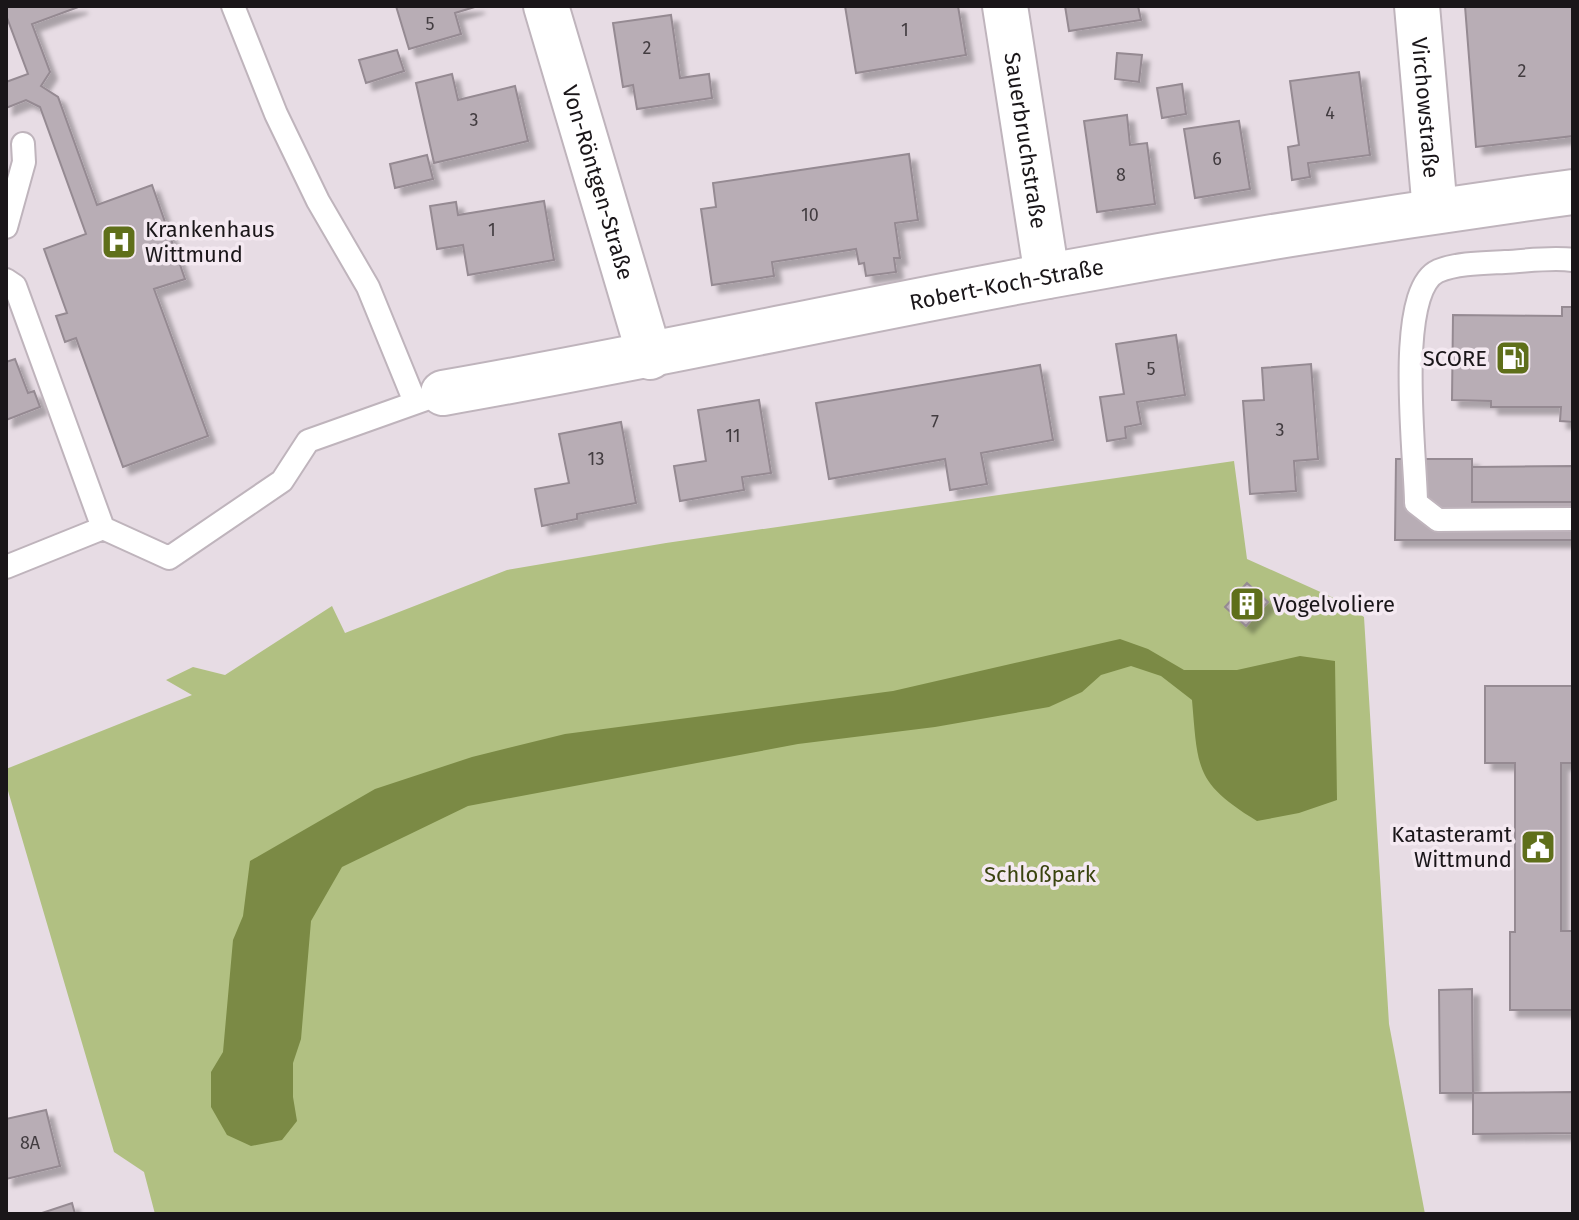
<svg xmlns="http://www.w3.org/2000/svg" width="1579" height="1220" viewBox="0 0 1579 1220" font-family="'Fira Sans',sans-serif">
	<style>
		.green { fill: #b1c082 }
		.water { fill: #7b8a45 }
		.building { fill: #b8adb5; stroke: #958a92; stroke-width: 2; filter: url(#shadow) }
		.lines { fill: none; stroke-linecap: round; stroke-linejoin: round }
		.lane-casing { stroke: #bfb4bc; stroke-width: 26 }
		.street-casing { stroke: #bfb4bc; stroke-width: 48 }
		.lane { stroke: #fff; stroke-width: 22 }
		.street { stroke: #fff; stroke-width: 44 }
		.labels { text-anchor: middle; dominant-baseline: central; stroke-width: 7; stroke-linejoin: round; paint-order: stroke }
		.number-label { font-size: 18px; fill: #423c40 }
		.street-label { font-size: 22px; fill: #1a1619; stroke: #f4e9f1 }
		.poi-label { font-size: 22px; fill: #1a1619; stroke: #f4e9f1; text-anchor: start }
		.park-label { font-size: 22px; fill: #3a440f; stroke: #f4e9f1 }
	</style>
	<defs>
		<filter id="shadow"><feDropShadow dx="7" dy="7" stdDeviation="2" flood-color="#0004"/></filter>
	</defs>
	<rect width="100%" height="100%" fill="#e7dce4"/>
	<path class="green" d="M1234,461L1247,559L1336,599L1364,617L1389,1024L1425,1214H155L144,1172L114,1152L6,784V769L192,695L166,680L193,667L225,675L332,606L345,633L507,570L666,543Z"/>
	<path class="water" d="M1120,639L1148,649L1184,670H1237L1300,656L1335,661L1337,800L1299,813L1257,821C1195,783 1198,769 1192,700L1161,676L1131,666L1101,675L1082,692L1049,707L935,727L798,744L468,806L342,867L311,921L301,1039L293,1063V1097L297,1121L282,1140L251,1146L227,1135L211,1107V1072L223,1052L233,940L243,916L250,861L375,789L472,757L565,734L893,691Z"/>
	<path class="building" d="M6,6H81L32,24L50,72L41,86L58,97L97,205L152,185L185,279L154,289L208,436L123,467L76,338L65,342L56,316L67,313L44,249L86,234L40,107L26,100L6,108V82L28,74L6,15Z
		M396,6H478L455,13L461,34L409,49Z
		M845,6H958L966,55L856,73Z
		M1065,6H1138L1141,20L1069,31Z
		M1465,6H1573V136L1476,147Z
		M671,15L680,78L709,74L712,98L637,109L633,85L623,87L613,23Z
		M397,50L404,71L366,83L359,60Z
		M1117,53L1142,55L1139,82L1115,79Z
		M1359,72L1370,155L1308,163L1310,177L1292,180L1288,147L1299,145L1290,81Z
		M452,74L458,100L515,86L528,141L434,163L416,83Z
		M1182,84L1186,114L1162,118L1157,88Z
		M1127,115L1130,145L1147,143L1155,204L1097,212L1084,121Z
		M1239,121L1250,189L1195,198L1184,129Z
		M909,154L918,220L895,223L900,258H894L896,272L866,276L864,263L859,264L856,249L772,262L774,276L712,285L701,209L716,207L713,183Z
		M427,155L433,179L395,188L390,164Z
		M544,201L554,260L468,275L463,245L437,249L430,206L456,202L458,215Z
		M1562,307H1573V422L1560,421L1561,407H1491V401L1452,400L1453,315L1562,316Z
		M1176,335L1185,395L1137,402L1141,424L1125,427L1126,438L1107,441L1100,397L1124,394L1116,344Z
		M15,359L28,393L34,391L40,407L6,420V362Z
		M1311,364L1318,459L1294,461L1296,491L1250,494L1243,401L1264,400L1262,368Z
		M1040,365L1053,440L981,453L987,484L950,490L945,459L829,479L816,403Z
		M759,400L771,473L742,477L744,490L680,501L674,466L706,461L698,410Z
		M621,422L636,503L577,514V519L542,526L535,489L569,483L559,434Z
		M1396,459H1472V502H1573V540H1395Z
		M1573,466V502H1472V467Z
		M1247,583L1268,602L1246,626L1225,607Z
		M1485,686H1573V763H1561V931H1573V1010H1510V932H1515V763H1485Z
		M1472,989L1473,1093H1440L1439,990Z
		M1573,1092V1133L1473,1134V1093Z
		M46,1110L60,1166L6,1179V1119Z
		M72,1203L75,1214H39Z"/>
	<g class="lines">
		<defs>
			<path id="lane" d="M233,6L276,114L318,201L368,287L415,402
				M6,227L24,162L23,144
				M1573,260C1551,257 1527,261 1505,262C1485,263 1457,263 1438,271C1394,291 1416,459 1416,503L1438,520L1573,519
				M6,280L15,286L103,528L169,558L282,481L308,441L443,393
				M6,567L103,528"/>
			<g id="street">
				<path id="s1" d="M546,6L650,357"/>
				<path id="s2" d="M1005,6L1047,276"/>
				<path id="s3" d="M1417,6L1435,211"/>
				<path id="s4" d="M443,393C645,358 846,313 1048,276C1222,244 1397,216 1573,192"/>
			</g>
		</defs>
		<use href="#lane" class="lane-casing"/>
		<use href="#street" class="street-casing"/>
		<use href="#lane" class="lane"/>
		<use href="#street" class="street"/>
	</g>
	<defs>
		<symbol id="hospital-square" viewBox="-11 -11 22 22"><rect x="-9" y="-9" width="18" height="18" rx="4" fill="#5f6f1a" stroke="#f4e9f1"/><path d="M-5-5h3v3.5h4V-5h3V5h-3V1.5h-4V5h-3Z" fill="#fff"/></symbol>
		<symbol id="fuel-square" viewBox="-11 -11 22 22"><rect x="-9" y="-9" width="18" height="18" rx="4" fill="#5f6f1a" stroke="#f4e9f1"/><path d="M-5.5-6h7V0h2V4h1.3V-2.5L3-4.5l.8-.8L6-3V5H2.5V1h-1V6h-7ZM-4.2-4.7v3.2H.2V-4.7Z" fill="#fff"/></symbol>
		<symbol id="building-square" viewBox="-11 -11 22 22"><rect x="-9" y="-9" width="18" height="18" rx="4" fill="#5f6f1a" stroke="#f4e9f1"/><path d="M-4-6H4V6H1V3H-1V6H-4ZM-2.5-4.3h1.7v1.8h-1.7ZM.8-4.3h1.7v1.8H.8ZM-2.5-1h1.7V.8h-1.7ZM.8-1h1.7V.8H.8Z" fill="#fff"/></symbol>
		<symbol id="civic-square" viewBox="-11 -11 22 22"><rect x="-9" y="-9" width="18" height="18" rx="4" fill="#5f6f1a" stroke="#f4e9f1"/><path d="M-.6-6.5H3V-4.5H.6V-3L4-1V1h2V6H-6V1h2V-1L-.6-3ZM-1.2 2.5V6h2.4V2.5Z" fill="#fff"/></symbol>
	</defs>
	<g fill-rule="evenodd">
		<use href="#hospital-square" x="99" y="222" width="40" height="40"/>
		<use href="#fuel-square" x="1493" y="338" width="40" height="40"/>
		<use href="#building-square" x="1227" y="584" width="40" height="40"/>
		<use href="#civic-square" x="1518" y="827" width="40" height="40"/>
	</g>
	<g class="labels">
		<g class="number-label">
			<text x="430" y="24">5</text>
			<text x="905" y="30">1</text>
			<text x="647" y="48">2</text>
			<text x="1522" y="71">2</text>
			<text x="1330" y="113">4</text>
			<text x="474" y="120">3</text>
			<text x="1217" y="159">6</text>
			<text x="1121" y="175">8</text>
			<text x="810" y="215">10</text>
			<text x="492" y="230">1</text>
			<text x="1151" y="369">5</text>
			<text x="935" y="422">7</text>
			<text x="1280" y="430">3</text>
			<text x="733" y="436">11</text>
			<text x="596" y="459">13</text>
			<text x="30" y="1143">8A</text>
		</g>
		<g class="street-label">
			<text stroke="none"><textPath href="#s3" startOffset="102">Virchowstraße</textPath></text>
			<text stroke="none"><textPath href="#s2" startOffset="136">Sauerbruchstraße</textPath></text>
			<text stroke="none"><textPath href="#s1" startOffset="184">Von-Röntgen-Straße</textPath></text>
			<text stroke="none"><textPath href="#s4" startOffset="574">Robert-Koch-Straße</textPath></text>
		</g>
		<g class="poi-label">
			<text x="145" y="229">Krankenhaus<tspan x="145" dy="25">Wittmund</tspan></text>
			<text x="1487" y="358" text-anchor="end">SCORE</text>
			<text x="1273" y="604">Vogelvoliere</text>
			<text x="1512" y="834" text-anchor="end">Katasteramt<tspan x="1512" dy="25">Wittmund</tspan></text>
		</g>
		<g class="park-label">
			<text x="1040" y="874">Schloßpark</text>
		</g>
	</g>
	<rect width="1579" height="1220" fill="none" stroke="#1a1619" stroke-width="16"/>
</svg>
